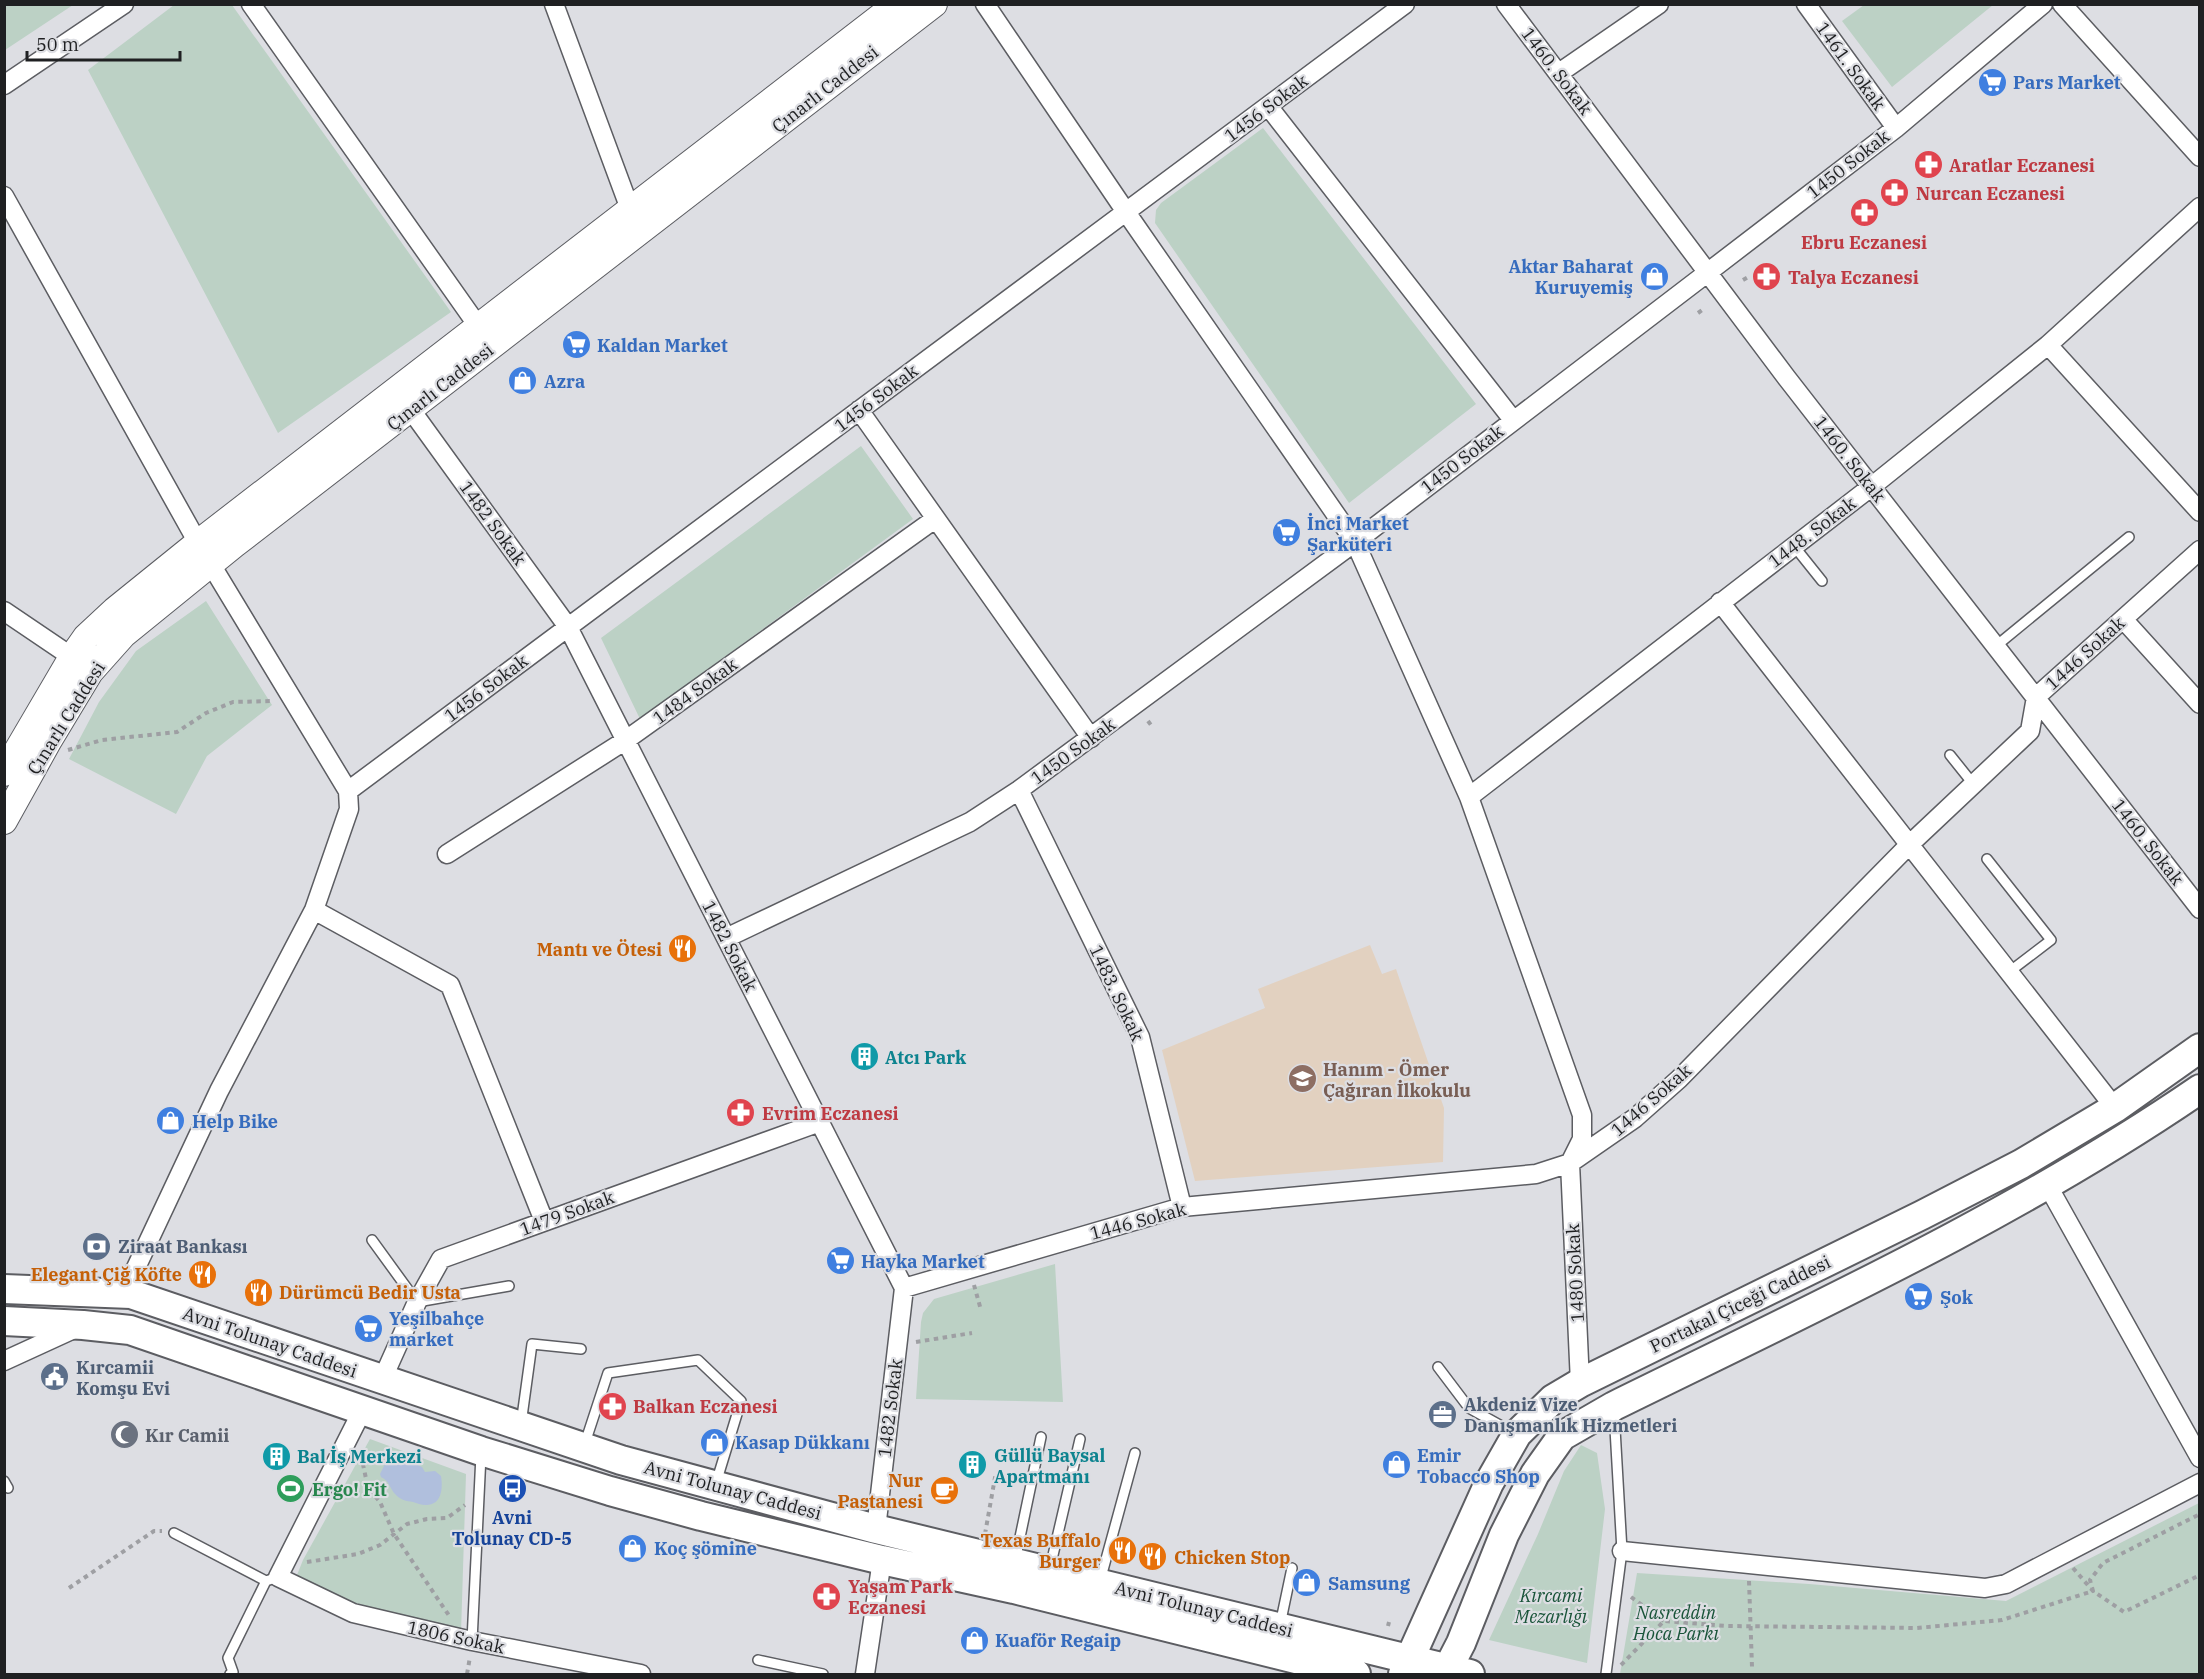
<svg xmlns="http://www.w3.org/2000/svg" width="2204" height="1679" viewBox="0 0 2204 1679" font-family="'IBM Plex Serif',serif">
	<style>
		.education { fill: #e2d1c0 }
		.green { fill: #bcd1c5 }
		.water { fill: #b0bfdd }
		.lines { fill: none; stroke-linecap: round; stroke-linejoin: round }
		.service-casing { stroke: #5c5d62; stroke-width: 12 }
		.minor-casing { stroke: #5c5d62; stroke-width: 21 }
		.secondary-casing { stroke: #5c5d62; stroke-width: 28 }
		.primary-casing { stroke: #5c5d62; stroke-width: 32 }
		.path { stroke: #9e9fa3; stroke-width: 4; stroke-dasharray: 4.5 4.5; stroke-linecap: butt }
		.service { stroke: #fff; stroke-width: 9 }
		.minor { stroke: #fff; stroke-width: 18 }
		.secondary { stroke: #fff; stroke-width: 26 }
		.primary { stroke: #fff; stroke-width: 28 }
		.labels { text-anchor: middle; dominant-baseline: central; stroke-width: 4.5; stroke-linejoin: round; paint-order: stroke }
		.street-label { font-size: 18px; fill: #1f2022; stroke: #dddee3 }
		.shop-label { font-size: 18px; font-weight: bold; fill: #366cbe; stroke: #dddee3; text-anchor: start }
		.health-label { font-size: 18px; font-weight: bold; fill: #be3a42; stroke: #dddee3; text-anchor: start }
		.food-label { font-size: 18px; font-weight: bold; fill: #c56008; stroke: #dddee3; text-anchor: end }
		.culture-label { font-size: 18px; font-weight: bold; fill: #0d838f; stroke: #dddee3; text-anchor: start }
		.education-label { font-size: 18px; font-weight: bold; fill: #785e54; stroke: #dddee3; text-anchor: start }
		.service-label { font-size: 18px; font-weight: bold; fill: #4e5e75; stroke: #dddee3; text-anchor: start }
		.worship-label { font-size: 18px; font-weight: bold; fill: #5b616d; stroke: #dddee3; text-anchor: start }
		.leisure-label { font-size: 18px; font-weight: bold; fill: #27864d; stroke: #dddee3; text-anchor: start }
		.transit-label { font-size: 18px; font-weight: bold; fill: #164399; stroke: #dddee3 }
		.park-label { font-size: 18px; font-style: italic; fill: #195439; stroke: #dddee3 }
	</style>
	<rect width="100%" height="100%" fill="#dddee3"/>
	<path class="education" d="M1370,945L1382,974L1396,969L1444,1108L1443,1162L1195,1181L1162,1050L1265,1008L1258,989Z"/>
	<path class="green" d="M5,4H73V5L5,50Z
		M174,5H232L451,312L278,433L88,70Z
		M1864,5V4L1993,5L1892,87L1842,21Z
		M1263,128L1476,404L1349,503L1155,223L1156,210L1161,203Z
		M861,446L913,519L640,719L601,638Z
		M206,601L272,705L207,756L176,814L69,759L99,702L136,651Z
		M1055,1264L1063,1402L916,1399L921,1322L923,1313L934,1299Z
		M370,1439L466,1474L461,1633L359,1606L297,1575L303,1560Z
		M1581,1445L1597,1453L1605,1509L1587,1663L1489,1640L1538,1534L1564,1471Z
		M2199,1503V1674H1620L1637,1573L1809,1584L2006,1601Z"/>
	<path class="water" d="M399,1456L422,1467L425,1472L435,1471L441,1476C443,1488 442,1505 426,1505C421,1505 417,1503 413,1502C406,1501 401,1500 396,1495C389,1488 390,1481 381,1477L380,1474L387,1460Z"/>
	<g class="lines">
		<defs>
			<path id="service" d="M1794,546L1822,581
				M1996,646L2129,537
				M1950,755L1974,785
				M1987,859L2051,940L2009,972
				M372,1240L417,1302L509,1286
				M1438,1367L1469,1408L1514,1433
				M521,1424L532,1344L581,1349
				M585,1443L608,1373L698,1360L741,1401L716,1483
				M4,1481L8,1488
				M174,1533L266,1581
				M1015,1561L1041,1437
				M1050,1568L1080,1439
				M1100,1581L1135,1453
				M1280,1625L1292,1568
				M472,1641L481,1455
				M758,1660L823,1674
				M230,1674L233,1672L228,1658L266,1581L278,1577
				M1606,1674L1622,1551L1614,1411"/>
			<path id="minor" d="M251,4L478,326
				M554,4L630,209
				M985,4L1126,212L1355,542L1469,797L1582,1115V1139L1570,1163L1580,1383
				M1506,4L1786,377L2200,909
				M1806,4L1896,128
				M2062,4L2200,157
				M1559,73L1659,4
				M4,85L124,4
				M1268,106L1513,420
				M4,196L198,543L348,791L349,809L314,910L219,1091L134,1272L131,1294
				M2048,345L2200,512
				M411,410L568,627L904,1288L876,1529
				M859,410L1091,738
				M1720,602L2115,1108
				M4,611L72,657
				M2123,619L2200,704
				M1019,790L1140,1037L1182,1207
				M348,791L1405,4
				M1469,797L1871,487L2048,345L2200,207
				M447,854L626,740L935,519
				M314,910L450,985L544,1221
				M726,938L970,822L1019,790L1355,542L1707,273L1896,128L2043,4
				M2048,1186L2200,1458
				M904,1288L1182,1207L1536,1174L1570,1163L1635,1118L1679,1079L1910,844L2030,731L2036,697L2200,550
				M4,1361L76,1328
				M382,1380L417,1302L441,1259L820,1122
				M363,1409L278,1577L353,1613L472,1641L641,1674
				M1622,1551L1985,1588L2006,1584L2200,1483
				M865,1674L882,1560"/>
			<path id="secondary" d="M4,773L72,657L86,637L115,610L198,543L897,4
				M4,821L49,740L90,672L123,635L235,544L934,4"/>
			<path id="primary" d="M4,1289L131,1294L621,1460L876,1529L1470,1674
				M4,1321L83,1325L130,1330L481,1451L610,1491L701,1516L882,1560L1014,1589L1356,1674
				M1403,1674L1489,1483L1517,1434L1553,1399L1580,1383L1922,1215L2021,1164L2115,1108L2200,1048
				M1445,1674L1461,1643L1504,1535L1535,1474L1562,1436L1614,1406C1813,1308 2016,1215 2200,1089"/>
		</defs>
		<use href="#service" class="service-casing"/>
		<use href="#minor" class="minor-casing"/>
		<use href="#secondary" class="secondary-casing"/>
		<use href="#primary" class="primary-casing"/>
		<path class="path" d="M1743,280L1750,276
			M1698,313L1705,308
			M1148,721L1151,725
			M68,750L102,740L177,732L206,713L233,702L273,701
			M974,1285L981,1310
			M916,1342L972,1333
			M361,1455L368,1488L380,1502L394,1534L450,1617
			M985,1534L996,1472
			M307,1562L358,1554L380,1545L407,1524L427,1519L447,1518L465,1505
			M2073,1568L2093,1591L2124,1612L2200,1575
			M1749,1581L1752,1667
			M69,1588L154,1531H162
			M1631,1597L1664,1621
			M1388,1626L1389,1622
			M1621,1665L1664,1621L1727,1626L1917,1628L2002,1620L2093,1591L2090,1580L2103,1563L2200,1514
			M467,1674L470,1657"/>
		<use href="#service" class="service"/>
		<use href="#minor" class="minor"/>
		<use href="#secondary" class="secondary"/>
		<use href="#primary" class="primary"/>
	</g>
	<defs>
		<symbol id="supermarket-disc" viewBox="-11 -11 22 22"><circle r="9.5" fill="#3f7fe0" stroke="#dddee3"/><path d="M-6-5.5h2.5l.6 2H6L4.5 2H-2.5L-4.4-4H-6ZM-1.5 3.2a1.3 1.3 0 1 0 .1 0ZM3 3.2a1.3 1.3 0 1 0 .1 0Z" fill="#fff"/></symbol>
		<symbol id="pharmacy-disc" viewBox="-11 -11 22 22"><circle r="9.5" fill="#e0444e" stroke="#dddee3"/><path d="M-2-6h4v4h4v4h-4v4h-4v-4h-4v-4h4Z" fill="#fff"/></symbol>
		<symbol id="shop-disc" viewBox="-11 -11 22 22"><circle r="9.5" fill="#3f7fe0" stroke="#dddee3"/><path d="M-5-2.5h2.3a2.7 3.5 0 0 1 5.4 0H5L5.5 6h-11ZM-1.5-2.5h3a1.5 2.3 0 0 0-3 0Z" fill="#fff"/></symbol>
		<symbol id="restaurant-disc" viewBox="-11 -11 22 22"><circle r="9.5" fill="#e8710a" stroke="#dddee3"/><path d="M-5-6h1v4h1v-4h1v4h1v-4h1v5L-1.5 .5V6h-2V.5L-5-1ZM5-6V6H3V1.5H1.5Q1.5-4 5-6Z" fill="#fff"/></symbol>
		<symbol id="building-disc" viewBox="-11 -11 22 22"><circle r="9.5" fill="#0f9aa8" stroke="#dddee3"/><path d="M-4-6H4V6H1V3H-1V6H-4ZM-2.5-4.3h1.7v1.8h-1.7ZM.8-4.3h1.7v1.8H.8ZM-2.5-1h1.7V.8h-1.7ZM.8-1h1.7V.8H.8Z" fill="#fff"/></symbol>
		<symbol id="school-disc" viewBox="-11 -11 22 22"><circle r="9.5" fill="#8d6e63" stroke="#dddee3"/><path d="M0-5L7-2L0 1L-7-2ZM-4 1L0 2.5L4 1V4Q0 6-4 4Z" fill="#fff"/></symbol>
		<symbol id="bank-disc" viewBox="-11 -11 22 22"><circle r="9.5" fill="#5c6f8a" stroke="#dddee3"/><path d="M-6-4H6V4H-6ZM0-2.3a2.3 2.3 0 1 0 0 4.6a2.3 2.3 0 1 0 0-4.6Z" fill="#fff"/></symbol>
		<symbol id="civic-disc" viewBox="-11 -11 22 22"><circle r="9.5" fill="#5c6f8a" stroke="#dddee3"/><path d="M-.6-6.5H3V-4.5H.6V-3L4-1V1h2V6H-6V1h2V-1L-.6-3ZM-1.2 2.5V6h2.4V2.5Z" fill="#fff"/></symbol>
		<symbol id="office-disc" viewBox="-11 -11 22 22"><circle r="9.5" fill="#5c6f8a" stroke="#dddee3"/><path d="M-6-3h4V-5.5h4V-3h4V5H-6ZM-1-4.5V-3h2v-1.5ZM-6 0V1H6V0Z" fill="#fff"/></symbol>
		<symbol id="mosque-disc" viewBox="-11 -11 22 22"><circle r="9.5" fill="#6b7280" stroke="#dddee3"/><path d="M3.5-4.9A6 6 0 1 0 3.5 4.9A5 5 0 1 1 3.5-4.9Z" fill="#fff"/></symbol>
		<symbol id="bus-disc" viewBox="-11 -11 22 22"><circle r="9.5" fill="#1a4fb4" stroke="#dddee3"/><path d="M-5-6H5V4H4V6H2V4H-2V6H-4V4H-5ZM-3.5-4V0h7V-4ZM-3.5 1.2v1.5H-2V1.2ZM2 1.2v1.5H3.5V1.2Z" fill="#fff"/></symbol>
		<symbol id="stadium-disc" viewBox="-11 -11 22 22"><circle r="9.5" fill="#2e9e5b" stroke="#dddee3"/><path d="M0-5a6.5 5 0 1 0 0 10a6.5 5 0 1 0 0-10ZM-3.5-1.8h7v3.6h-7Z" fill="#fff"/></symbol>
		<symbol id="cafe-disc" viewBox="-11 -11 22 22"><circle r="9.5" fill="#e8710a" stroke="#dddee3"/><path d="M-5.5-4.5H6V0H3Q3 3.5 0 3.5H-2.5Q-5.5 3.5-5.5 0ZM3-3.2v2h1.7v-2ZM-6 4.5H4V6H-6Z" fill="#fff"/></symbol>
	</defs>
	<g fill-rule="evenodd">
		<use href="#supermarket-disc" x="1976" y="66" width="33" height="33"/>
		<use href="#pharmacy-disc" x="1912" y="148" width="33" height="33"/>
		<use href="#pharmacy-disc" x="1878" y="176" width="33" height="33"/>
		<use href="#pharmacy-disc" x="1848" y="196" width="33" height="33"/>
		<use href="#shop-disc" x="1638" y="260" width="33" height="33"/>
		<use href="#pharmacy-disc" x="1750" y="260" width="33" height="33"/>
		<use href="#supermarket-disc" x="560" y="328" width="33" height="33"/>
		<use href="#shop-disc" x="506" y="364" width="33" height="33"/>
		<use href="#supermarket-disc" x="1270" y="516" width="33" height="33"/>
		<use href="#restaurant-disc" x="666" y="932" width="33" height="33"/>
		<use href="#building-disc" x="848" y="1040" width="33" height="33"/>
		<use href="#school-disc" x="1286" y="1062" width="33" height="33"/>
		<use href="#pharmacy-disc" x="724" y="1096" width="33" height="33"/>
		<use href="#shop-disc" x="154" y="1104" width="33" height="33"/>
		<use href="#bank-disc" x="80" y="1230" width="33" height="33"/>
		<use href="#supermarket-disc" x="824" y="1244" width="33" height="33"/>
		<use href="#restaurant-disc" x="186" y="1258" width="33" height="33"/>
		<use href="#restaurant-disc" x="242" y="1276" width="33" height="33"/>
		<use href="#supermarket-disc" x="1902" y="1280" width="33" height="33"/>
		<use href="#supermarket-disc" x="352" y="1312" width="33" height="33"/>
		<use href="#civic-disc" x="38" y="1360" width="33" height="33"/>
		<use href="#pharmacy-disc" x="596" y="1390" width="33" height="33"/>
		<use href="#office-disc" x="1426" y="1398" width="33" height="33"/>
		<use href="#mosque-disc" x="108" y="1418" width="33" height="33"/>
		<use href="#shop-disc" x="698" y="1426" width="33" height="33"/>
		<use href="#building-disc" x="260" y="1440" width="33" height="33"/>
		<use href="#building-disc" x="956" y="1448" width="33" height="33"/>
		<use href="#shop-disc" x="1380" y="1448" width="33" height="33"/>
		<use href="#bus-disc" x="496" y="1472" width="33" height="33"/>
		<use href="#stadium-disc" x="274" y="1472" width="33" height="33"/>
		<use href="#cafe-disc" x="928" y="1474" width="33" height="33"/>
		<use href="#shop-disc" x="616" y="1532" width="33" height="33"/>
		<use href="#restaurant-disc" x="1106" y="1534" width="33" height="33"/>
		<use href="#restaurant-disc" x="1136" y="1540" width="33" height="33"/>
		<use href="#shop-disc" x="1290" y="1566" width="33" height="33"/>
		<use href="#pharmacy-disc" x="810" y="1580" width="33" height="33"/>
		<use href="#shop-disc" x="958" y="1624" width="33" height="33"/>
	</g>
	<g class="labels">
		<g class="street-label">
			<text transform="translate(1851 66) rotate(54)">1461. Sokak</text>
			<text transform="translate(1557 71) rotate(53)">1460. Sokak</text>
			<text transform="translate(825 89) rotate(-38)">Çınarlı Caddesi</text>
			<text transform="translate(1266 108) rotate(-37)">1456 Sokak</text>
			<text transform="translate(1848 164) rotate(-38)">1450 Sokak</text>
			<text transform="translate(440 387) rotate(-38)">Çınarlı Caddesi</text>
			<text transform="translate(876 398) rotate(-37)">1456 Sokak</text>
			<text transform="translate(1462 459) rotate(-38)">1450 Sokak</text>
			<text transform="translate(1850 459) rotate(52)">1460. Sokak</text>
			<text transform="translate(493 523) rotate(54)">1482 Sokak</text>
			<text transform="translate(1812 532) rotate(-37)">1448. Sokak</text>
			<text transform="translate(2085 653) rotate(-42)">1446 Sokak</text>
			<text transform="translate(486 688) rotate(-37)">1456 Sokak</text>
			<text transform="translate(695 691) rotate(-36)">1484 Sokak</text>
			<text transform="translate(66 718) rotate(-58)">Çınarlı Caddesi</text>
			<text transform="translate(1073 751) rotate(-36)">1450 Sokak</text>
			<text transform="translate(2148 842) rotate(52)">1460. Sokak</text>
			<text transform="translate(730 946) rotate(63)">1482 Sokak</text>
			<text transform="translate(1117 993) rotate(65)">1483. Sokak</text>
			<text transform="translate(1651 1100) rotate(-41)">1446 Sokak</text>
			<text transform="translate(567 1213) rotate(-20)">1479 Sokak</text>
			<text transform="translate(1138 1221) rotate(-15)">1446 Sokak</text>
			<text transform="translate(1575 1273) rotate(-93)">1480 Sokak</text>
			<text transform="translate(1740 1304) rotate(-26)">Portakal Çiceği Caddesi</text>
			<text transform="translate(270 1342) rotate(19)">Avni Tolunay Caddesi</text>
			<text transform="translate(890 1408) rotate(-83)">1482 Sokak</text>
			<text transform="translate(733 1490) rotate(15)">Avni Tolunay Caddesi</text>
			<text transform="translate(1204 1609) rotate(14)">Avni Tolunay Caddesi</text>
			<text transform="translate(456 1637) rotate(12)">1806 Sokak</text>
		</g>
		<g class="shop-label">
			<text x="2013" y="82">Pars Market</text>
			<text x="1633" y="266" text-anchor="end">Aktar Baharat<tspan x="1633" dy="21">Kuruyemiş</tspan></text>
			<text x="597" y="345">Kaldan Market</text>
			<text x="544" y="381">Azra</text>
			<text x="1307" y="523">İnci Market<tspan x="1307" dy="21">Şarküteri</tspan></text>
			<text x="192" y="1121">Help Bike</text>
			<text x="861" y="1261">Hayka Market</text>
			<text x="1940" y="1297">Şok</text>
			<text x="389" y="1318">Yeşilbahçe<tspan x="389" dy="21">market</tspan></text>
			<text x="735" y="1442">Kasap Dükkanı</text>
			<text x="1417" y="1455">Emir<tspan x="1417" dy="21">Tobacco Shop</tspan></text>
			<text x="654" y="1548">Koç şömine</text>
			<text x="1328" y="1583">Samsung</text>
			<text x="995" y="1640">Kuaför Regaip</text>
		</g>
		<g class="health-label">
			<text x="1949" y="165">Aratlar Eczanesi</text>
			<text x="1916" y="193">Nurcan Eczanesi</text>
			<text x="1864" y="242" text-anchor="middle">Ebru Eczanesi</text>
			<text x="1788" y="277">Talya Eczanesi</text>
			<text x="762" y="1113">Evrim Eczanesi</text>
			<text x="633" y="1406">Balkan Eczanesi</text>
			<text x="848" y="1586">Yaşam Park<tspan x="848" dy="21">Eczanesi</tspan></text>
		</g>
		<g class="food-label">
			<text x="662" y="949">Mantı ve Ötesi</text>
			<text x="182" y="1274">Elegant Çiğ Köfte</text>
			<text x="279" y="1292" text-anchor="start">Dürümcü Bedir Usta</text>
			<text x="923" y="1480">Nur<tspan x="923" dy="21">Pastanesi</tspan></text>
			<text x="1101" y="1540">Texas Buffalo<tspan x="1101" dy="21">Burger</tspan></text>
			<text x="1174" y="1557" text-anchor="start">Chicken Stop</text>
		</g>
		<g class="culture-label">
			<text x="885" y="1057">Atcı Park</text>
			<text x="994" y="1455">Güllü Baysal<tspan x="994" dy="21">Apartmanı</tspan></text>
			<text x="297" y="1456">Bal İş Merkezi</text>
		</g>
		<g class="education-label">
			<text x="1323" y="1069">Hanım - Ömer<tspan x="1323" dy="21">Çağıran İlkokulu</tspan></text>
		</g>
		<g class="service-label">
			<text x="118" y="1246">Ziraat Bankası</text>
			<text x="76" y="1367">Kırcamii<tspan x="76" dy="21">Komşu Evi</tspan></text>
			<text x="1464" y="1404">Akdeniz Vize<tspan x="1464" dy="21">Danışmanlık Hizmetleri</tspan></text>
		</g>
		<g class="worship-label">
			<text x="145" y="1435">Kır Camii</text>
		</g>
		<g class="leisure-label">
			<text x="312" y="1489">Ergo! Fit</text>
		</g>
		<g class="transit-label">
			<text x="512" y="1517">Avni<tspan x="512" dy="21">Tolunay CD-5</tspan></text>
		</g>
		<g class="park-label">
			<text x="1551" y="1595">Kırcami<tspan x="1551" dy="21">Mezarlığı</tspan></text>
			<text x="1676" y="1612">Nasreddin<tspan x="1676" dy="21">Hoca Parkı</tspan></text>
		</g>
	</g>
	<rect width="2204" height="1679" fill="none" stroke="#1f2022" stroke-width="12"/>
	<path d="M27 51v9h153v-9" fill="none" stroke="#1f2022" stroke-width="3"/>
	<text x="36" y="51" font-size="18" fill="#1f2022" stroke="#dddee3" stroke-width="4.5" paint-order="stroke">50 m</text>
</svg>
